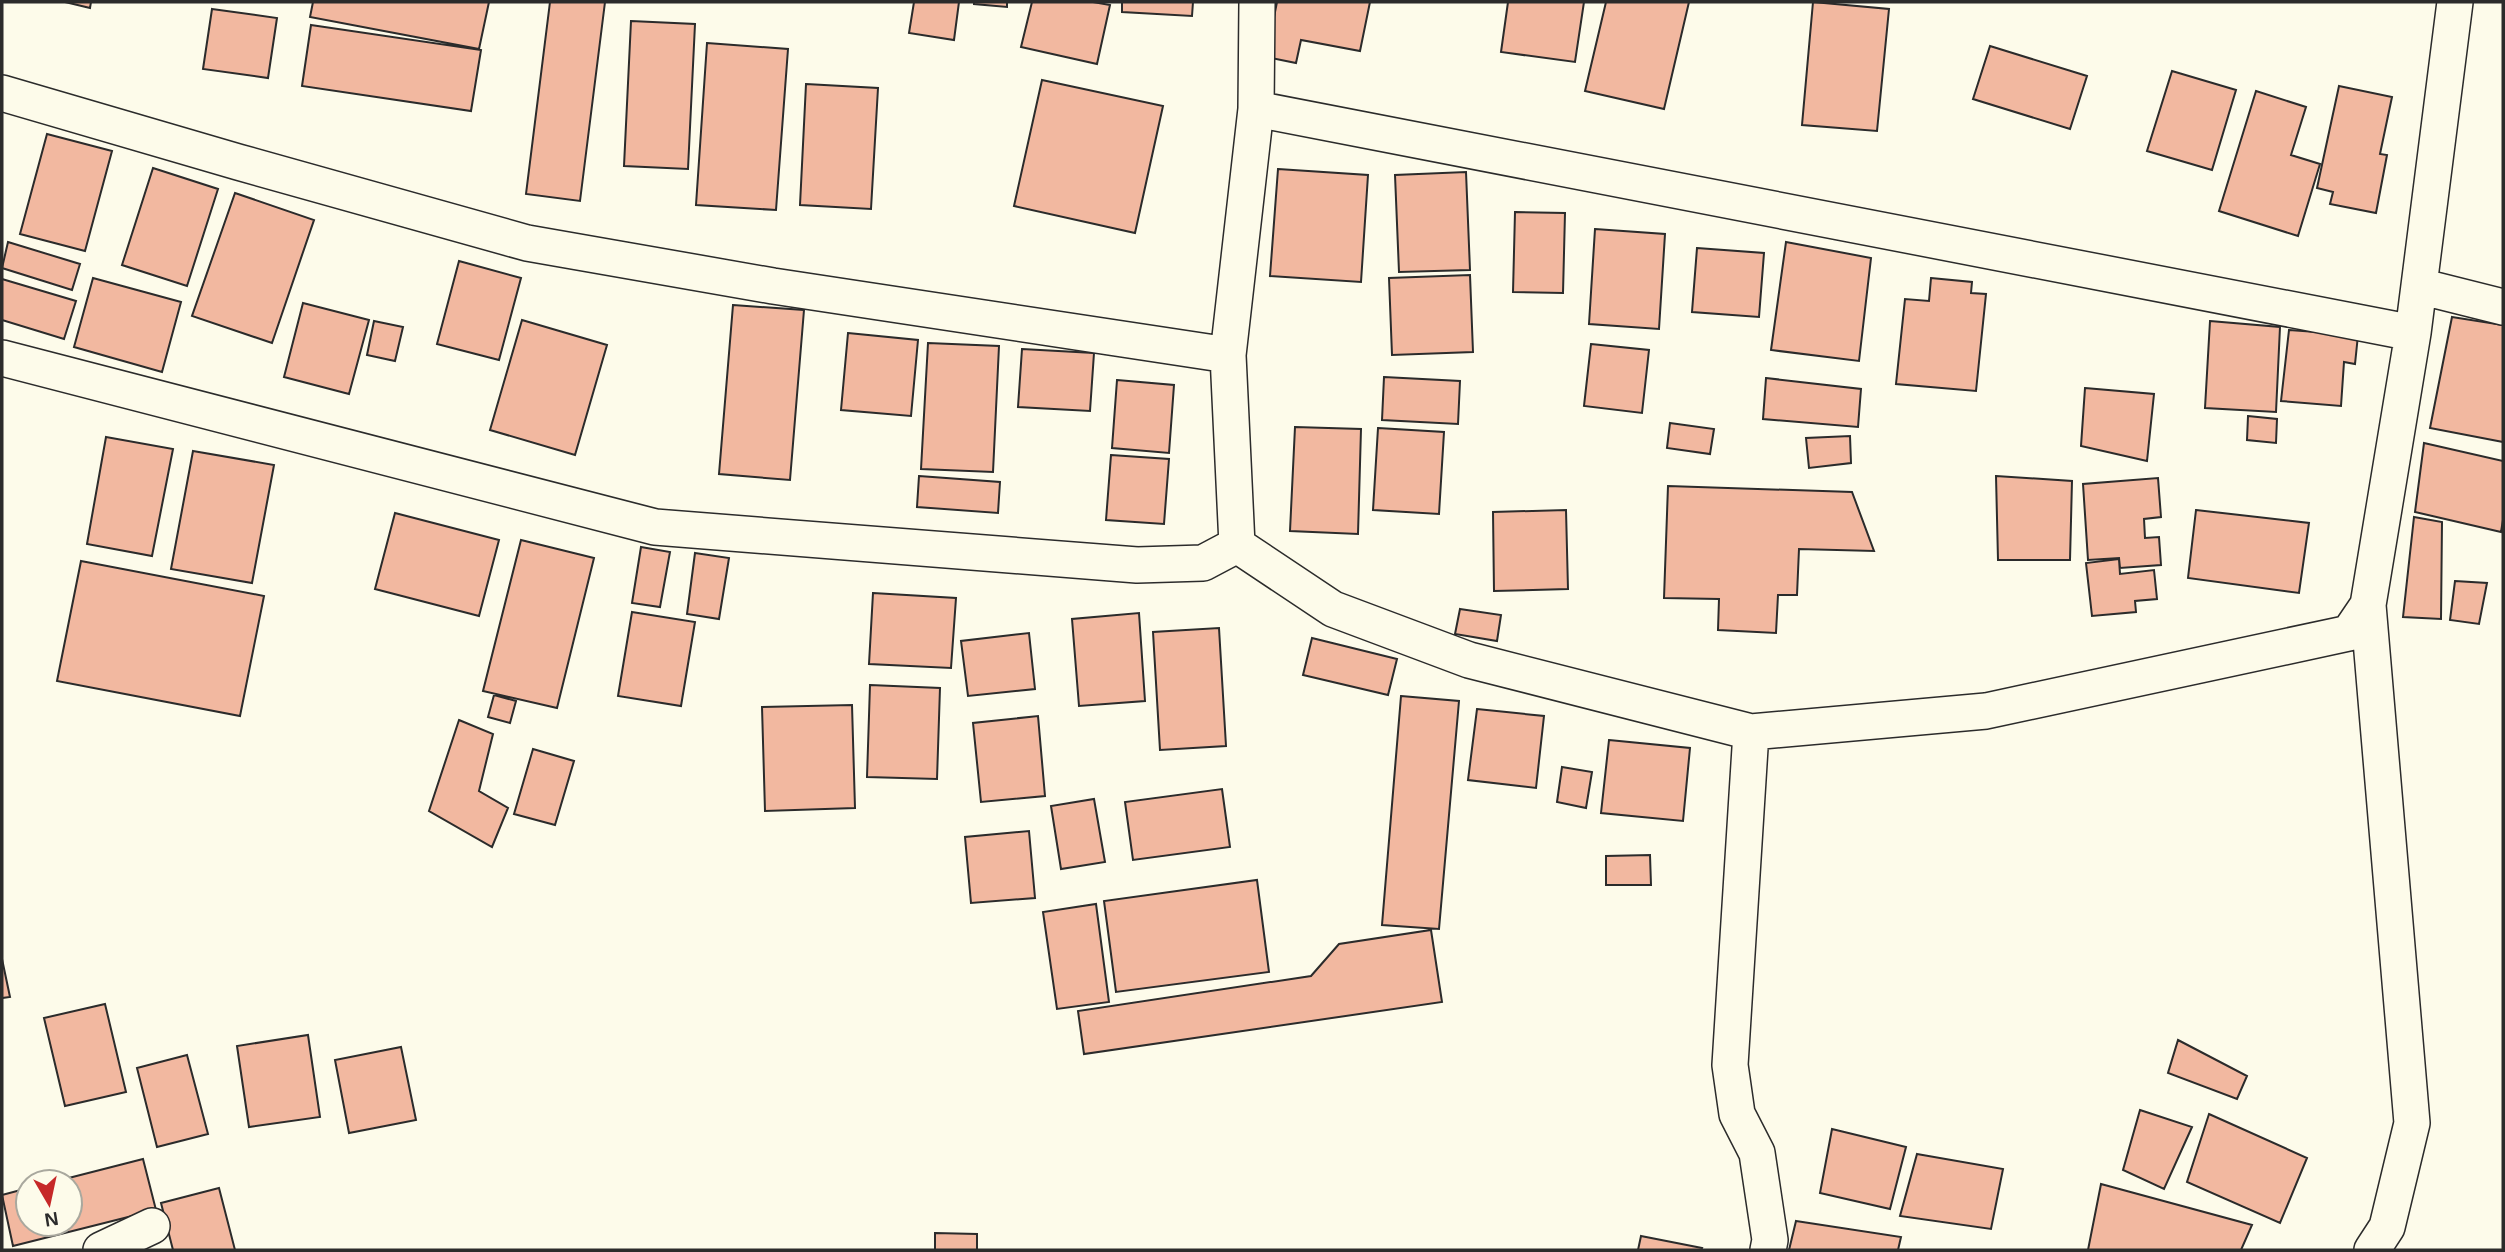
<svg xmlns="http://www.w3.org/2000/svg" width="2505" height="1252" viewBox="0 0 2505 1252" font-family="Arial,sans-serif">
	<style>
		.building { fill: #f2b8a0; stroke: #2b2b2b; stroke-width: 2 }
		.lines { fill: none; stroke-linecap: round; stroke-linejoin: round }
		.street-casing { stroke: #2b2b2b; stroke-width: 38 }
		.street { stroke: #fdfbea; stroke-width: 35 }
	</style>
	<rect width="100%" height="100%" fill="#fdfbea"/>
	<path class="building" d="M65,2H91L90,8Z
		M313,2H489L479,49L310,17Z
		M550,2H605L580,201L526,194Z
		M914,2H959L954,40L909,33Z
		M974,2H1007V7L974,4Z
		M1032,2H1093L1110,5L1097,64L1021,47Z
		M1122,2H1193L1192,16L1122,12Z
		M1277,2H1370L1360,51L1301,40L1296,63L1266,57Z
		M1508,2H1584L1575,62L1501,52Z
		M1606,2H1689L1664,109L1585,91Z
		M1813,2L1889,9L1877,131L1802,125Z
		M212,9L277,18L268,78L203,69Z
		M631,21L695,24L688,169L624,166Z
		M311,25L481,50L471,111L302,86Z
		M707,43L788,49L776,210L696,205Z
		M1990,46L2087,76L2070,129L1973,99Z
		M2172,71L2236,90L2212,170L2147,151Z
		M1042,80L1163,106L1135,233L1014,206Z
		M806,84L878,88L871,209L800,205Z
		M2339,86L2392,97L2380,154L2387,155L2376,213L2330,204L2333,192L2317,188Z
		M2256,91L2306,107L2291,155L2320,164L2298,236L2219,211Z
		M47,134L112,151L85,251L20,234Z
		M153,168L218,189L187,286L122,265Z
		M1278,169L1368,175L1361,282L1270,276Z
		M1466,172L1470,270L1399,272L1395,175Z
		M235,193L314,220L272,343L192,316Z
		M1515,212L1565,213L1563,293L1513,292Z
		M1595,229L1665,234L1659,329L1589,324Z
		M8,242L80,264L72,290L2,268Z
		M1786,242L1871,258L1859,361L1771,350Z
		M1697,248L1764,253L1759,317L1692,312Z
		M459,261L521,278L499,360L437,344Z
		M1470,275L1473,352L1392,355L1389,278Z
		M93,278L181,302L162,372L74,347Z
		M1931,278L1972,282L1971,293L1986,294L1976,391L1896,384L1905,299L1929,301Z
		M2,279L76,301L64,339L2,320Z
		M303,303L369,320L349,394L284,377Z
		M733,305L804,310L790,480L719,474Z
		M2452,317L2503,325V442L2430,428Z
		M522,320L607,345L575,455L490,430Z
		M374,321L403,327L395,361L367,355Z
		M2210,321L2280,327L2276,412L2205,408Z
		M2289,330L2358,335L2355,364L2344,362L2341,406L2281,401Z
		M848,333L918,340L911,416L841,410Z
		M928,343L999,346L993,472L921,469Z
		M1591,344L1649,350L1642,413L1584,406Z
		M1022,349L1094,353L1090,411L1018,407Z
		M1384,377L1460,381L1458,424L1382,420Z
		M1766,378L1861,389L1858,427L1763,419Z
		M1117,380L1174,385L1169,453L1112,448Z
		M2085,388L2154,394L2147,461L2081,446Z
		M2248,416L2277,419L2276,443L2247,440Z
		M1670,423L1714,429L1710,454L1667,448Z
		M1295,427L1361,429L1358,534L1290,531Z
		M1378,428L1444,432L1439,514L1373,510Z
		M1850,436L1851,463L1809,468L1806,438Z
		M106,437L173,449L152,556L87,544Z
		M2424,443L2503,461V520L2501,532L2415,512Z
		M193,451L274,465L252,583L171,569Z
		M1111,455L1169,459L1164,524L1106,520Z
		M919,476L1000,482L998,513L917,507Z
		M1996,476L2072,481L2070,560H1998Z
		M2158,478L2161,517L2144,519L2145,538L2159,537L2161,565L2120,568L2119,558L2088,560L2083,484Z
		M1668,486L1852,492L1874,551L1799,549L1797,595H1778L1776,633L1718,630L1719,599L1664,598Z
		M1566,510L1568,589L1494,591L1493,512Z
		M2196,510L2309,523L2299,593L2188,578Z
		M395,513L499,540L479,616L375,589Z
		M2414,517L2442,522L2441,619L2403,617Z
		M521,540L594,558L557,708L483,691Z
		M641,547L670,552L660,607L632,603Z
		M695,553L729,558L719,619L687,614Z
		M2119,559L2120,574L2154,570L2157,599L2135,601L2136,612L2092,616L2086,563Z
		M81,561L264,596L240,716L57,681Z
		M2455,581L2487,583L2479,624L2450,620Z
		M873,593L956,598L951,668L869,664Z
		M1460,609L1501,615L1497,641L1455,634Z
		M632,612L695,622L681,706L618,696Z
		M1139,613L1145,701L1079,706L1072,619Z
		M1219,628L1226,746L1160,750L1153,632Z
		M1029,633L1035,689L968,696L961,641Z
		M1312,638L1397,659L1388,695L1303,675Z
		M870,685L940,688L937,779L867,777Z
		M494,695L516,701L510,723L488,717Z
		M1401,696L1459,701L1439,929L1382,925Z
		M852,705L855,808L765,811L762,707Z
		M1477,709L1544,716L1536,788L1468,780Z
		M1038,716L1045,796L981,802L973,723Z
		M459,720L493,734L479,791L508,808L492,847L429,811Z
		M1609,740L1690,748L1683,821L1601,813Z
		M533,749L574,761L555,825L514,814Z
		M1562,767L1592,772L1586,808L1557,802Z
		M1222,789L1230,847L1133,860L1125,802Z
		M1094,799L1105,862L1061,869L1051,806Z
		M1029,831L1035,898L971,903L965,837Z
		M1650,855L1651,885H1606V856Z
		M1257,880L1269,972L1116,992L1104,901Z
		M1096,904L1109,1002L1057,1009L1043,912Z
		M1431,930L1442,1002L1084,1054L1078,1011L1311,976L1339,944Z
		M2,959L10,997L2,998Z
		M105,1004L126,1092L65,1106L44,1018Z
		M308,1035L320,1117L249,1127L237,1046Z
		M2178,1040L2247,1076L2237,1099L2168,1073Z
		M401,1047L416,1120L349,1133L335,1060Z
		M187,1055L208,1134L157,1147L137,1068Z
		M2140,1110L2192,1127L2164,1189L2123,1170Z
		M2209,1114L2307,1158L2280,1223L2187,1182Z
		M1832,1129L1906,1147L1890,1209L1820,1193Z
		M1917,1154L2003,1169L1991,1229L1900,1216Z
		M143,1159L156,1210L13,1246L2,1195L28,1188V1224H70V1182H53Z
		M2101,1184L2252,1225L2241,1250H2088Z
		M219,1188L235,1250H173L161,1203Z
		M1796,1221L1901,1237L1898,1250H1789Z
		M935,1233L977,1234V1250H935Z
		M1641,1236L1702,1248L1701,1250H1638Z"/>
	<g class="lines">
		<defs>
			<path id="street" d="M1257,2L1256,109L1228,355L1237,545L1333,609L1469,660L1751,732L1986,711L2349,633L2368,605L2413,333L2455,2
				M2,93L238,162L527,243L773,286L1228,355
				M1256,109L2413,333
				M2419,286L2503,307
				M2,358L655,527L1137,565L1203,563L1237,545
				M2368,605L2412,1123L2387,1227L2372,1250
				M1751,732L1730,1065L1737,1114L1757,1153L1770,1240L1768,1250
				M101,1250L152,1226"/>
		</defs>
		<use href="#street" class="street-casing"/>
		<use href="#street" class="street"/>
	</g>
	<rect width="2505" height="1252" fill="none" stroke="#2b2b2b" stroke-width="7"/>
	<g transform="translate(49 1203) rotate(171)"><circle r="33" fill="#fdfbea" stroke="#a9a89e" stroke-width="2"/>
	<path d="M0-5L12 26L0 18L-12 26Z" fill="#c62828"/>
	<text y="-10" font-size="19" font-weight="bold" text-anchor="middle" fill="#2b2b2b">N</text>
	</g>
</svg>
